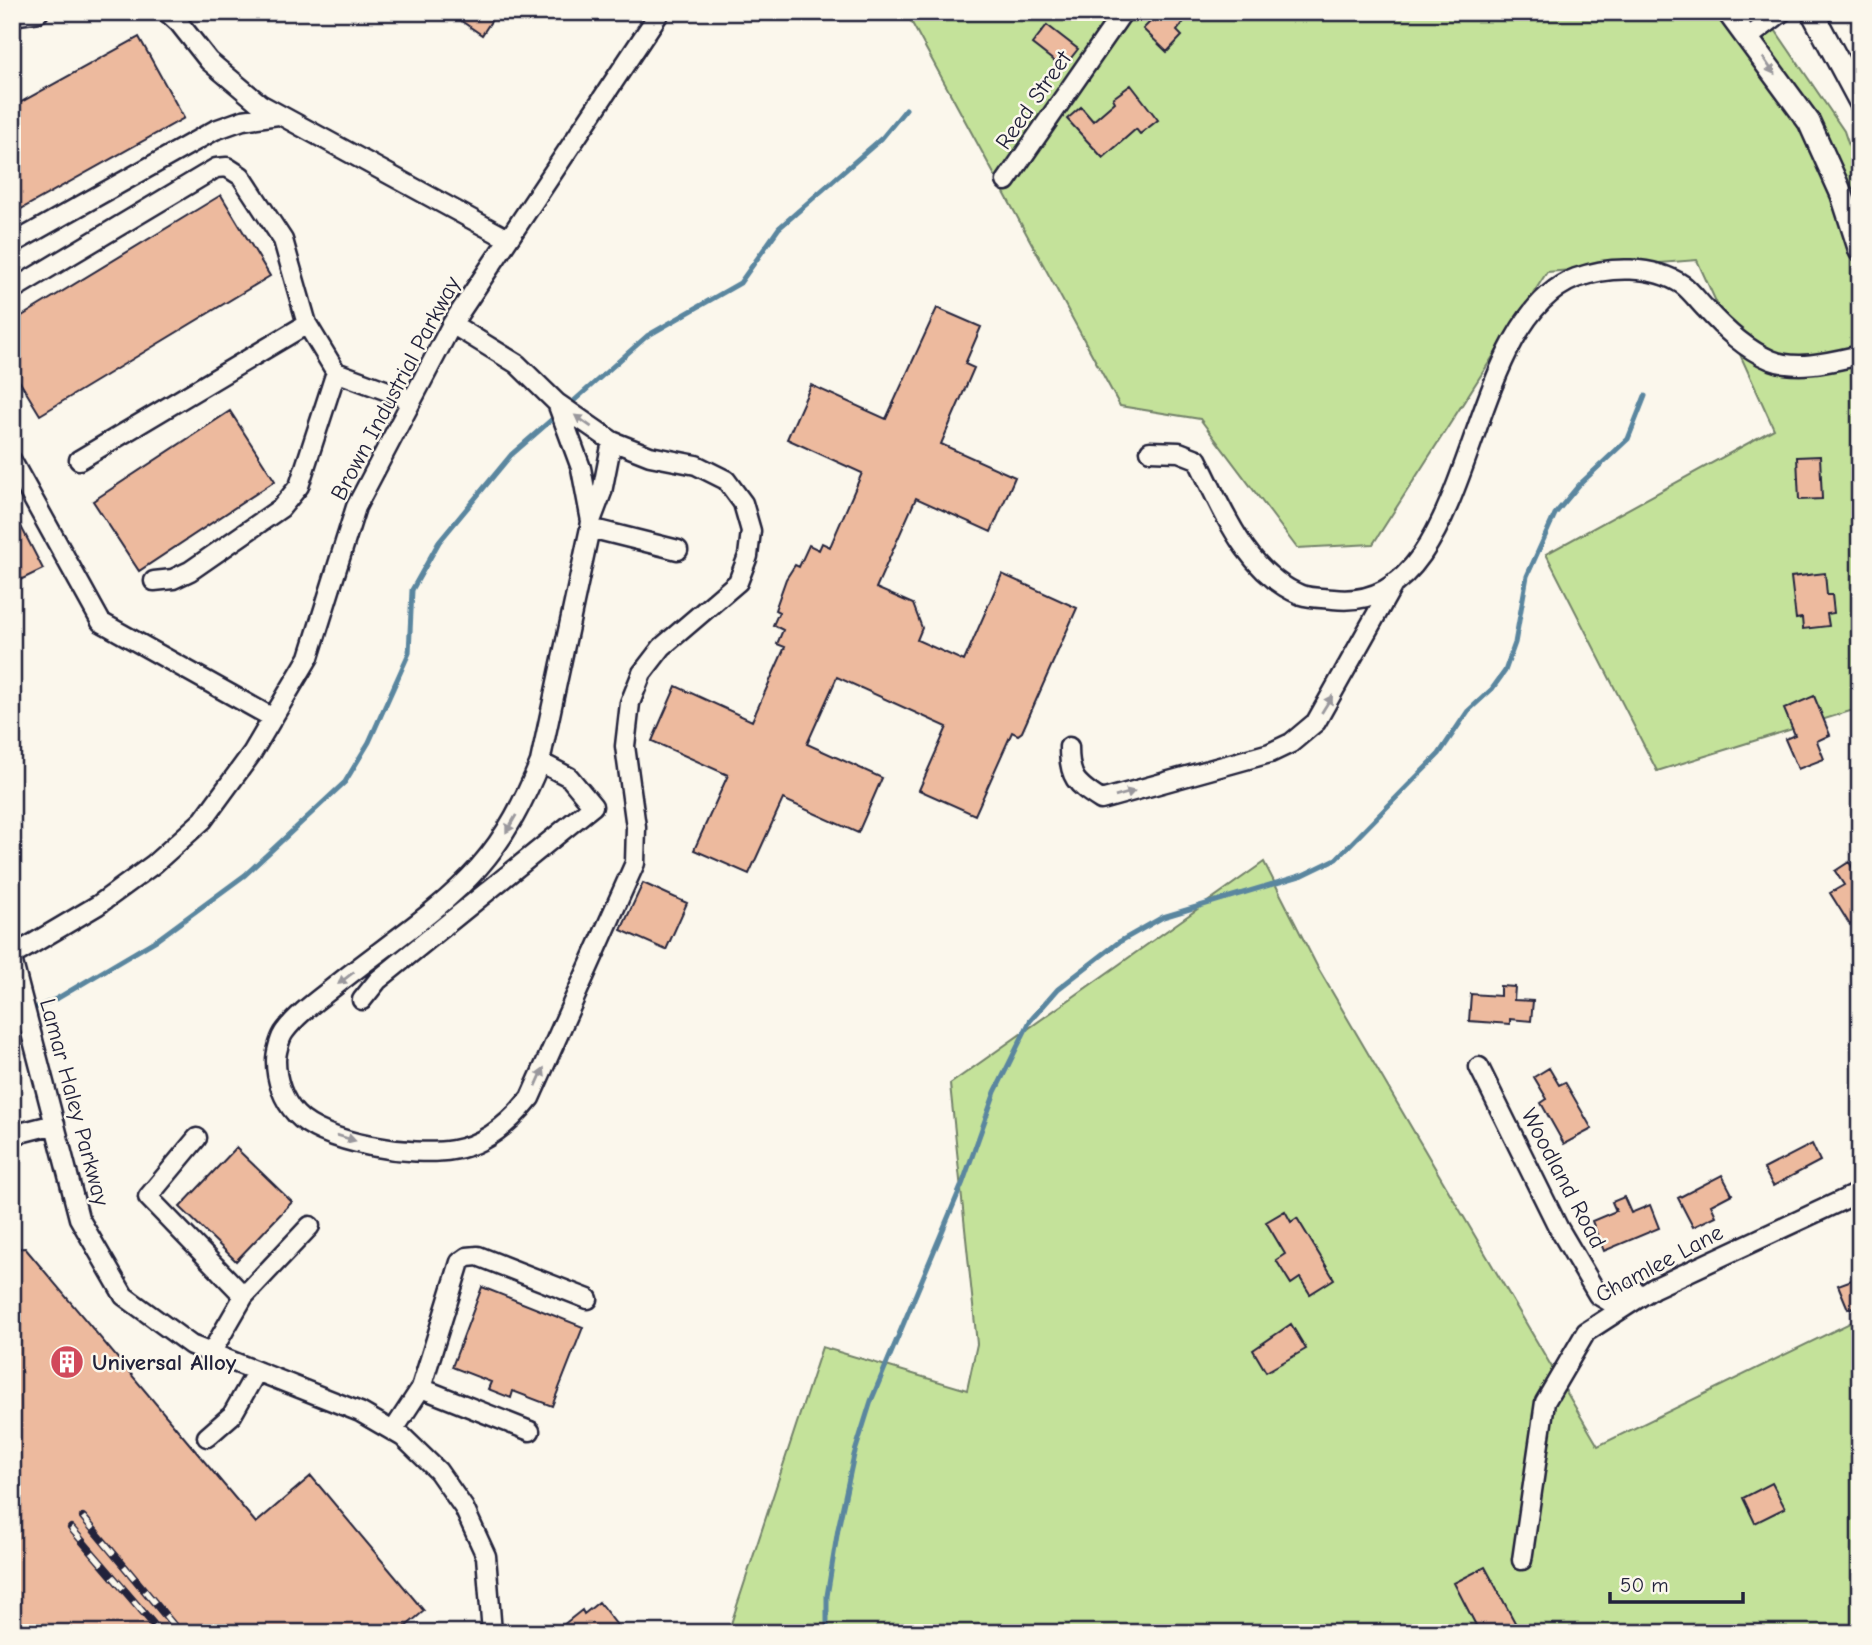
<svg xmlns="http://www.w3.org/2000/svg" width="1872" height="1645" viewBox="0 0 1872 1645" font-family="'Comic Neue',sans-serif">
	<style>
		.green { fill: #c4e29a; stroke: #73826a; stroke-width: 2 }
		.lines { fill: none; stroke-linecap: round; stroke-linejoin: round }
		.stream { stroke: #5a869f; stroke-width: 5 }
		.building { fill: #edba9e; stroke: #22223b; stroke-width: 2 }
		.minor-casing { stroke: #22223b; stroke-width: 23 }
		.major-casing { stroke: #22223b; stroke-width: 26 }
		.minor { stroke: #fbf7ec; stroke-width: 18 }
		.major { stroke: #fbf7ec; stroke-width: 21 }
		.rail-casing { stroke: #22223b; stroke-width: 8 }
		.rail { stroke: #fbf7ec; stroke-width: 5; stroke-dasharray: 16; stroke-linecap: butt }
		.oneway { fill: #99979c }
		.labels { text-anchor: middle; stroke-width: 5; stroke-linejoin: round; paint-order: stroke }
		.street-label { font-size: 23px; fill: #22223b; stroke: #fbf7ec }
		.poi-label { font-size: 23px; font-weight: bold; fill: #22223b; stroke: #fbf7ec; text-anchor: start }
	</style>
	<rect width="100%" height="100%" fill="#fbf7ec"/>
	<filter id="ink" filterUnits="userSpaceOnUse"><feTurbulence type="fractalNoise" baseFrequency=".0143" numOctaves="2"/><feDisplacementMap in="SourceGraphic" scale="14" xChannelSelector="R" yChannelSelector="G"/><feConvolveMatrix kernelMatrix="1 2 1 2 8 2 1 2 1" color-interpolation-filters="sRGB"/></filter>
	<g filter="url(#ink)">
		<path class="green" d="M906,12H1763L1844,131L1860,179V708L1657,771L1546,554L1774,429L1697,260L1547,272L1373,544L1297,548L1200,419L1120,406Z
			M1264,862L1318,968L1598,1446L1860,1318V1633H728L822,1347L967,1390L977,1344L950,1084Z"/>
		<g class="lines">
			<path class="stream" d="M567,407L647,336L740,283L779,228L882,138L906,109
				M12,1018L58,998L158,939L245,875L345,782L369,742L409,653L412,590L439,542L511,455L557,415
				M827,1633V1596L838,1529L854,1455L871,1401L963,1182L995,1092L1030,1021L1058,989L1119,942L1163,917L1303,875L1336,859L1439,754L1468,711L1492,689L1505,671L1515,643L1527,576L1555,514L1579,485L1628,439L1645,396"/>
		</g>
		<path class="building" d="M448,12H497L482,35Z
			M1160,12H1191L1177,31L1182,36L1167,52L1143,29Z
			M1047,25L1078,49L1063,68L1032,44Z
			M139,37L184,118L12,214V107Z
			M1131,85L1158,120L1140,134L1136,129L1103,158L1067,119L1081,107L1093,121L1115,102L1113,98Z
			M221,195L270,276L40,415L12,369V322Z
			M937,308L981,327L965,364L974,368L941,444L1015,477L991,532L916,498L876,588L913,604L922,628L917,640L964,661L1002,574L1077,608L1022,732L1018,735L1012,732L975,815L919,790L947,727L837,677L807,744L882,778L858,833L783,799L749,874L694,850L728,775L652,741L676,686L752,721L785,647L777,644L783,630L773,625L779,612L775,610L786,579L795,565L799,567L809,545L819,550L822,543L830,547L862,473L787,439L811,385L886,419Z
			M230,411L275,481L139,571L93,501Z
			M1820,456L1822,499L1799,500L1797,457Z
			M12,509L43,569L12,584Z
			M1825,573L1827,595H1832L1834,613L1827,614L1829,626L1803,629L1802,618L1796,619L1791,577Z
			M1814,696L1830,735L1817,741L1824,759L1798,769L1785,739L1795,735L1784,709Z
			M1849,862L1860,879V919L1850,925L1830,893L1844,885L1835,871Z
			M643,883L687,903L666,950L621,930Z
			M1500,986L1515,987L1514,1000L1533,1001L1531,1021L1510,1019V1024L1469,1021L1471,994L1500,996Z
			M1549,1068L1559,1085L1565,1082L1592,1129L1564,1144L1541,1103L1547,1099L1534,1077Z
			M1812,1144L1820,1161L1773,1186L1764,1169Z
			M236,1148L292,1202L236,1261L180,1207Z
			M1722,1175L1732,1194L1711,1205L1716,1216L1693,1227L1678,1198Z
			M1624,1197L1631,1213L1650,1205L1659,1228L1604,1251L1592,1221L1616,1211L1612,1202Z
			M1285,1211L1291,1222L1297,1218L1334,1279L1310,1294L1300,1278L1291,1284L1276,1260L1285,1254L1266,1222Z
			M25,1248L256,1523L311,1476L424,1611L398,1633H12V1249Z
			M1860,1277V1305L1848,1309L1838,1285Z
			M482,1287L583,1327L552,1406L513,1391L511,1398L488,1389L491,1382L452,1367Z
			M1291,1324L1306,1349L1266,1372L1253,1350Z
			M1772,1483L1785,1508L1755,1523L1743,1498Z
			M1485,1567L1518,1628L1509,1633H1499L1496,1628L1480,1633L1454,1583Z
			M599,1602L623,1633H553L582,1610L584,1614Z"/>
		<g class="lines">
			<g class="minor-casing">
				<path id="minor" d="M167,12L179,23L209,61L260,104L508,239
					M12,16L39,12
					M1749,37L1782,12
					M1006,181L1123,12
					M12,244L215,130L243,120L278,115
					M12,290L216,168L227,167L241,176L283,240L307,324L336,372
					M452,324L517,364L557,403
					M1150,451L1179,452L1197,459C1222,508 1246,573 1301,595C1310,598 1323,598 1333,599C1479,616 1458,323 1576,278C1609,266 1653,265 1683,285C1691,291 1698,301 1705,308C1724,329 1745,349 1771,360C1798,371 1833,361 1860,355
					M79,460L307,324
					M12,461L101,622L273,718
					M591,521L602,492L612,441L557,403L581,468L591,521L590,528L678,550
					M154,581L173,579L190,571L281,508L299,486L336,372L412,400
					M1069,747C1069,778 1076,784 1101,800L1270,753L1291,743L1316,722L1394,583
					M540,762C524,801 507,835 479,867C440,911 386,945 340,982C322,997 299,1012 285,1031C280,1037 276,1053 276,1061C276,1080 283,1100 296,1114C324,1144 413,1157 453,1150C485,1145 510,1123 530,1098L635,863L636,827L625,746L630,703L642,673L662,647L738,582L748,556L751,531L743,503L726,480L696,465L650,456L612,441
					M12,956L98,905L154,864L203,820L252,753L309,657L356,507L452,324L660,12
					M12,959L79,1218L124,1296L191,1345L360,1412L403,1437L438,1471L464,1508L486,1556L492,1633
					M362,1000L378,980L593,806L569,777L540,762L590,528
					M1479,1067L1558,1227L1598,1295L1608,1301L1637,1292
					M12,1135L55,1124
					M197,1138L148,1197L244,1296
					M211,1353L244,1296L310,1226
					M421,1388L530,1431
					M393,1431L421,1388L460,1262L467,1257L478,1256L588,1299
					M207,1437L232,1415L257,1371
					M1522,1560L1545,1402L1586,1332L1654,1288L1860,1192"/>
			</g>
			<g class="major-casing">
				<path id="major" d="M1728,12L1809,122L1842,195L1860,251
					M1812,12L1860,102"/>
			</g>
			<use href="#minor" class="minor"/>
			<use href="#major" class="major"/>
			<g class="rail-casing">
				<path id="rail" d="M83,1517L180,1633
					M71,1528L161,1633"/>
			</g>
			<use href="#rail" class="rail"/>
		</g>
		<defs><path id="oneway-solid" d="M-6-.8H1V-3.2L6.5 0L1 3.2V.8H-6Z" transform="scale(1.75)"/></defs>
		<g class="oneway">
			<use href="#oneway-solid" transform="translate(1769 66) rotate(55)"/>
			<use href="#oneway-solid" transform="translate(583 421) rotate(-145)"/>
			<use href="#oneway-solid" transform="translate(1327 704) rotate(-58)"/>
			<use href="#oneway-solid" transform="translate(1125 794) rotate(-16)"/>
			<use href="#oneway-solid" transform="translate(511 824) rotate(120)"/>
			<use href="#oneway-solid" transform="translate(346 978) rotate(142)"/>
			<use href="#oneway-solid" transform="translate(540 1077) rotate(-66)"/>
			<use href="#oneway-solid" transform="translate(346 1138) rotate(17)"/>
		</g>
	</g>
	<defs>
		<g id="building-disc" transform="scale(1.75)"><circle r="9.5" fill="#d1495b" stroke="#fbf7ec"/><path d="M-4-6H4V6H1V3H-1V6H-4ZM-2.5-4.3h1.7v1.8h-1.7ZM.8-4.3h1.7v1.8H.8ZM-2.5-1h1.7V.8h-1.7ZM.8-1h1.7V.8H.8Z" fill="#fff"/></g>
	</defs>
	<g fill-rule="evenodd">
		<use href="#building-disc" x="67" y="1362"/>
	</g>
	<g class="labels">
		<g class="street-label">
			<text transform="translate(1033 100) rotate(-55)" y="8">Reed Street</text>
			<text transform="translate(395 388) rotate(-62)" y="8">Brown Industrial Parkway</text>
			<text transform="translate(75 1102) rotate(75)" y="8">Lamar Haley Parkway</text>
			<text transform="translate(1564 1178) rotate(62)" y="8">Woodland Road</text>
			<text transform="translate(1659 1263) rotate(-28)" y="8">Chamlee Lane</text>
		</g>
		<g class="poi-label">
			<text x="92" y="1370">Universal Alloy</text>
		</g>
	</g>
	<rect width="1872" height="1645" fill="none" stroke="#fbf7ec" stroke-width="42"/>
	<rect x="21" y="21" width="1830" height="1603" fill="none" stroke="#22223b" stroke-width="2.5" filter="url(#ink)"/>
	<path d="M1610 1592v10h133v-10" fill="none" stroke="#22223b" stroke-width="3.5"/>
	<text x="1620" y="1592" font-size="21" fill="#22223b" stroke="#fbf7ec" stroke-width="5" paint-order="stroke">50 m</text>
</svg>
